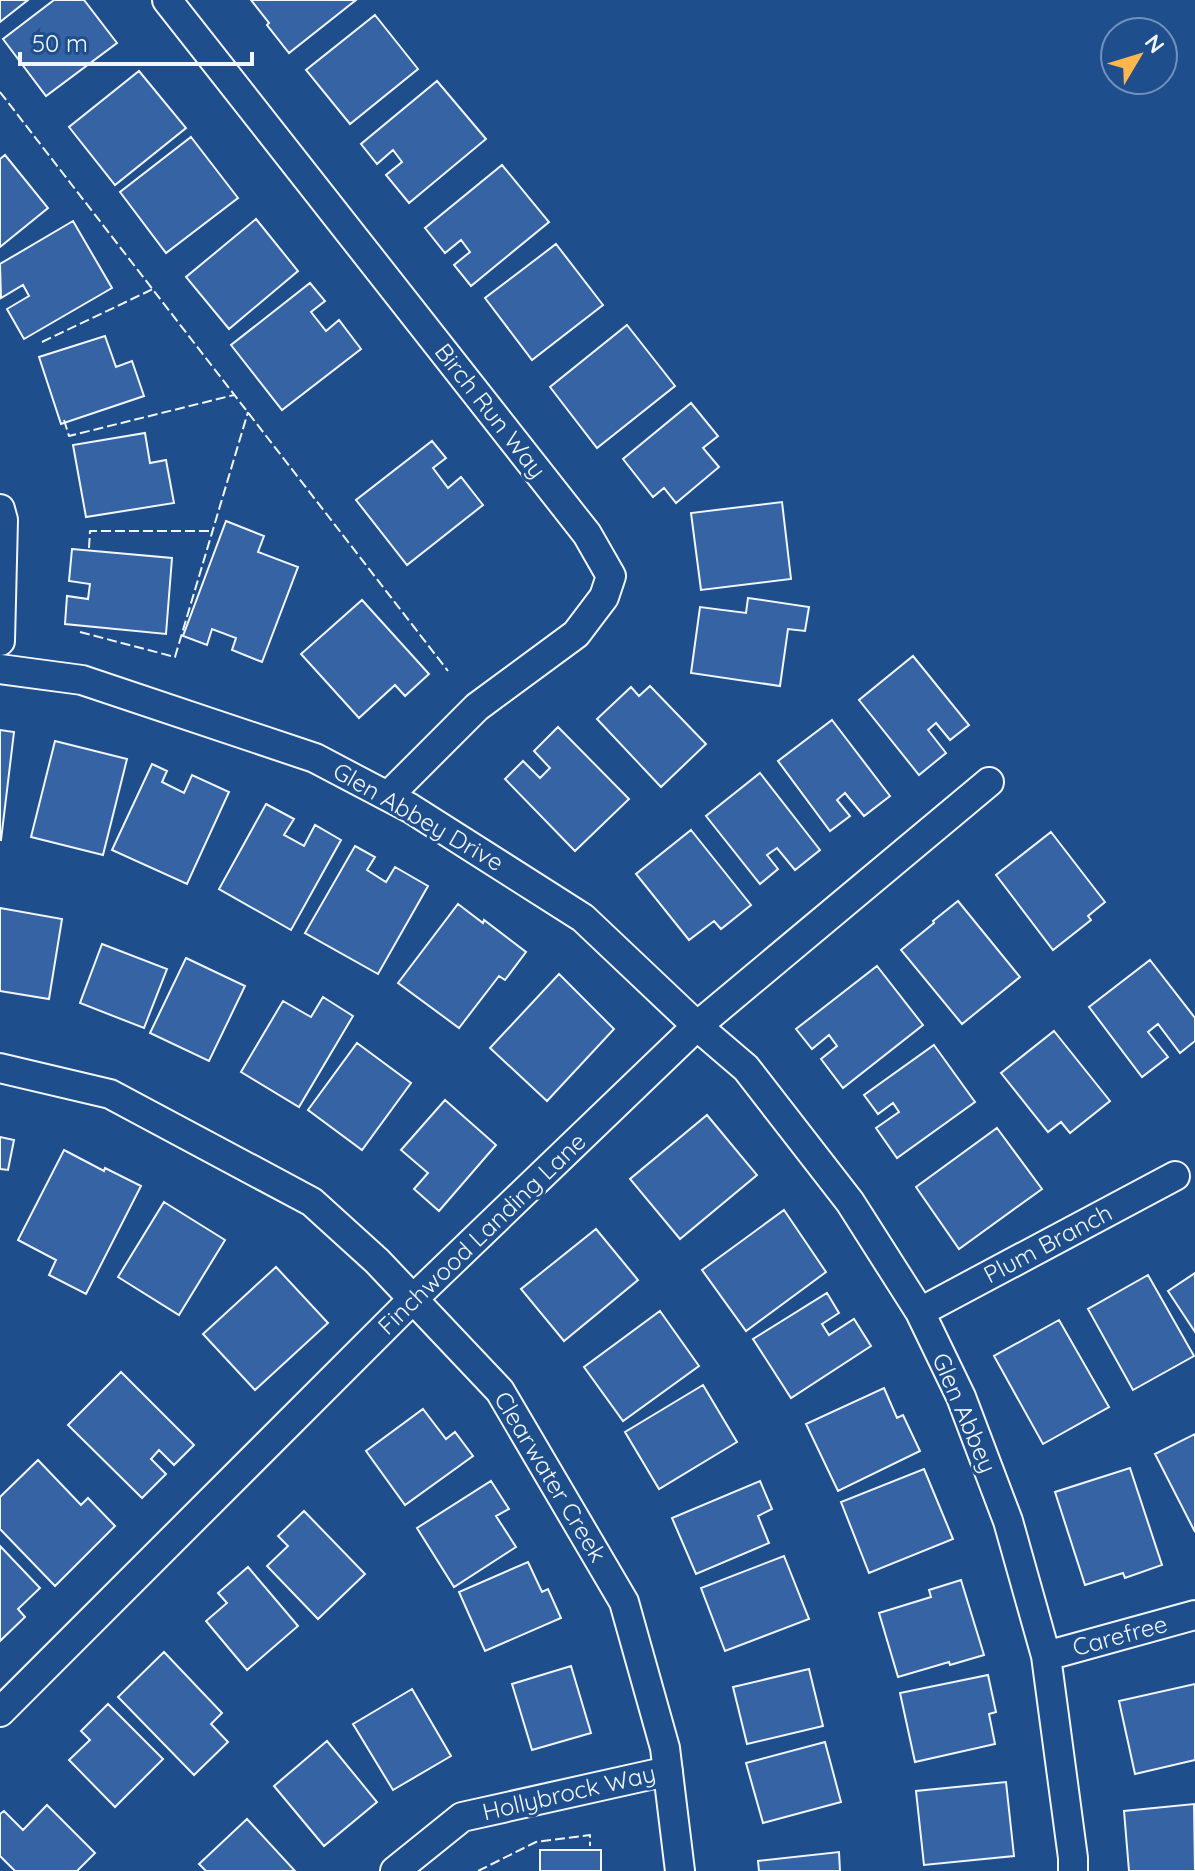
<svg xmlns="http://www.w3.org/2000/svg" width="1195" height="1871" viewBox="0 0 1195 1871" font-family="Quicksand,sans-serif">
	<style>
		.building { fill: #3563a3; stroke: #f2f6ff; stroke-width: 2 }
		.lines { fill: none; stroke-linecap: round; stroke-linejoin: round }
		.street-casing { stroke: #f2f6ff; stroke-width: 32 }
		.street { stroke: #1f4e8c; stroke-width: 28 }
		.fence { stroke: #f2f6ff; stroke-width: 2; stroke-dasharray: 10 4; stroke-linecap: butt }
		.labels { text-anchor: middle; stroke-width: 6; stroke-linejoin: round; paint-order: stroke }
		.street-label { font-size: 24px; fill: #f2f6ff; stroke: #1f4e8c }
	</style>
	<rect width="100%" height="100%" fill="#1f4e8c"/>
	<path class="building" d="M0,0H28L0,22Z
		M54,0H84L117,43L46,96L3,39Z
		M251,0H356L289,53L267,25L269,23Z
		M375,15L418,69L350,124L306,70Z
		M139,71L186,128L115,185L69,127Z
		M437,81L486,139L409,203L386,175L402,162L393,150L377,164L361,144Z
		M191,137L238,198L166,253L120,192Z
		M5,155L48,208L0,247V159Z
		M502,165L549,222L471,286L454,265L470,252L461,240L445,253L425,228Z
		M256,219L298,271L229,329L186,277Z
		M73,221L112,288L24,339L7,309L29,296L23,285L1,298L0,264Z
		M556,244L603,305L532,360L485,298Z
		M310,283L325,301L311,312L326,331L339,320L361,349L282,410L231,345Z
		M627,325L675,386L597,448L550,387Z
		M105,336L116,367L132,361L144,396L61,424L39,357Z
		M691,403L718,436L703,448L719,467L676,503L664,488L653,497L623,459Z
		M145,433L150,463L166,460L174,503L86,517L73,445Z
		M432,441L446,458L433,468L448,488L461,477L483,505L407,565L356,500Z
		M782,502L791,579L701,590L691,513Z
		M226,521L264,536L258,552L298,567L262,662L232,650L236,638L212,629L207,645L183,636Z
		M72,549L172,558L166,634L65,624L67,596L88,599L90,584L69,581Z
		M748,598L809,607L805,631L788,629L780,686L691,673L700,607L746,613Z
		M362,600L429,674L405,696L395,685L359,718L301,654Z
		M913,656L969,725L950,740L936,723L928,730L946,753L919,775L859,700Z
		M650,686L706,744L661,787L597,719L631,687L639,696Z
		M832,720L890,796L864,816L845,793L837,800L850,816L830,831L778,761Z
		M558,727L629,799L575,851L505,779L523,761L540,778L550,768L534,751Z
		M0,730L14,732L1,840H0Z
		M55,741L127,759L103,855L31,837Z
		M152,764L167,771L162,782L184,793L192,775L229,792L187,884L112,850Z
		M760,773L820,850L795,870L777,848L767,855L778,869L760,884L706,816Z
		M266,804L294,819L284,835L304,846L315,825L341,840L291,930L219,889Z
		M691,830L751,905L721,929L714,921L689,940L636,874Z
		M1051,832L1105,902L1088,916L1091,920L1053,950L996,875Z
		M355,846L375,857L367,870L386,882L395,867L428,886L378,974L305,933Z
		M958,901L1020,977L962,1024L901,950L934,923L933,921Z
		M458,904L483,923L484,920L526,952L505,980L499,976L459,1028L398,983Z
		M0,908L62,919L49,999L0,991Z
		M102,944L167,969L144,1028L80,1003Z
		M186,958L245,986L209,1061L150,1033Z
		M1150,960L1195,1018V1041L1180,1053L1158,1024L1148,1032L1168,1057L1142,1077L1089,1007Z
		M877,966L923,1025L843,1088L821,1059L837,1046L829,1035L812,1049L796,1029Z
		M559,974L614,1029L547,1101L490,1048Z
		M323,997L353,1016L299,1107L241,1072L283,1001L311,1017Z
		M1054,1031L1110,1101L1070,1133L1061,1122L1048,1132L1001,1073Z
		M357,1043L411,1083L362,1150L308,1110Z
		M934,1045L975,1102L897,1158L876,1128L899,1112L893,1103L878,1114L864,1095Z
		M445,1100L496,1145L439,1211L414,1189L428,1173L401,1150Z
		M707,1115L757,1175L680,1239L630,1179Z
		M997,1128L1042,1189L959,1249L916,1187Z
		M0,1137L14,1140L8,1170L0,1169Z
		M64,1150L104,1171L105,1168L141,1186L86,1294L49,1275L56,1260L18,1240Z
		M164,1202L225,1240L179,1315L118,1277Z
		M784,1210L826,1272L746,1331L702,1270Z
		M596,1229L638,1280L564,1341L521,1289Z
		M276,1267L328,1323L255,1390L203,1334Z
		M1195,1273V1332L1168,1291Z
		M1148,1275L1194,1356L1133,1390L1088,1309Z
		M827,1293L839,1313L822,1324L829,1335L854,1319L871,1346L791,1398L753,1339Z
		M660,1311L699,1366L623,1421L584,1367Z
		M1059,1320L1109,1407L1043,1444L994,1356Z
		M121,1372L194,1445L174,1465L159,1450L151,1459L166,1474L142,1498L68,1425Z
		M703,1385L737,1442L659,1489L625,1432Z
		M884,1388L897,1418L903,1415L920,1451L838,1491L806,1424Z
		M423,1409L446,1439L455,1432L473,1456L405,1505L366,1451Z
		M1195,1434V1532L1155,1454Z
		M38,1460L81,1505L88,1498L115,1526L55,1586L0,1529V1497Z
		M1130,1468L1162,1565L1125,1578L1123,1573L1085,1585L1055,1492Z
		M924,1469L953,1539L869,1573L841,1502Z
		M491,1481L509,1509L496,1516L516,1547L454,1587L417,1528Z
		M760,1481L772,1509L758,1516L769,1543L696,1574L672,1518Z
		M304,1511L365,1574L318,1619L267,1566L288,1546L278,1536Z
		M0,1546L40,1588L18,1609L25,1617L0,1641Z
		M784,1556L809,1619L725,1651L701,1588Z
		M528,1562L542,1592L548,1589L561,1618L485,1651L459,1592Z
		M248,1567L298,1626L247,1670L206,1621L227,1603L218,1593Z
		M961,1580L984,1655L950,1665L949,1662L898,1677L879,1613L931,1597L929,1590Z
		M164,1652L222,1713L211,1724L228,1742L194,1775L118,1697Z
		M571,1666L591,1733L532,1750L512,1684Z
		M809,1669L823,1726L747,1744L733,1687Z
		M988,1675L996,1712L989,1714L995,1744L915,1762L900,1693Z
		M1195,1684V1760L1135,1774L1119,1701Z
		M412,1689L451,1756L393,1790L353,1724Z
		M108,1704L163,1759L115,1807L69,1760L90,1740L81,1731Z
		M327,1741L377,1802L324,1846L274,1786Z
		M825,1742L841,1802L763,1823L746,1763Z
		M1006,1782L1014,1856L924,1865L916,1791Z
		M1194,1804L1195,1871H1129L1124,1811Z
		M47,1805L95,1853L77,1871H15L0,1856V1814L4,1811L23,1830Z
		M247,1819L295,1871H206L199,1864Z
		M540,1850H601V1871H540Z
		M839,1852L840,1871H759L758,1861Z"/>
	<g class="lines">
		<g class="street-casing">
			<path id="street" d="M167,0L587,534L611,576L604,597L576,634L477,707L388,796
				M0,509L3,520L0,641
				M0,669L82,680L315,758L410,808L583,918L697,1026L746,1068L850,1202L920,1312L961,1397L1008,1521L1046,1656L1073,1858V1871
				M0,1068L110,1094L312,1202L377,1261L500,1391L624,1602L665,1748L680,1871
				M920,1312L1175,1176
				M1046,1656L1195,1615
				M0,1712L413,1299L697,1026L989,782
				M395,1871L462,1817L668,1771"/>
		</g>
		<use href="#street" class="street"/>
		<path class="fence" d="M0,92L448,671
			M42,342L153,289
			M64,420L69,436L234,395
			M89,548L90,531H213
			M80,632L175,657L248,412
			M478,1871L536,1842L590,1835V1846"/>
	</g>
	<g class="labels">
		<g class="street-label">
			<text transform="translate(490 411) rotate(52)" y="8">Birch Run Way</text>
			<text transform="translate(418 817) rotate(30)" y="8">Glen Abbey Drive</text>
			<text transform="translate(482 1234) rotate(-44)" y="8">Finchwood Landing Lane</text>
			<text transform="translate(1048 1244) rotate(-28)" y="8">Plum Branch</text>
			<text transform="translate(964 1413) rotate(67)" y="8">Glen Abbey</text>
			<text transform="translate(550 1477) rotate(59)" y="8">Clearwater Creek</text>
			<text transform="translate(1120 1636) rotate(-15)" y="8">Carefree</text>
			<text transform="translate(569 1793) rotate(-13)" y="8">Hollybrock Way</text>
		</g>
	</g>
	<g transform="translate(1139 56) rotate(52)"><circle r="38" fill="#1f4e8c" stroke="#7391ba" stroke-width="2"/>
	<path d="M0-6L14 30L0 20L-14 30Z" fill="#ffb74d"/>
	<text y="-12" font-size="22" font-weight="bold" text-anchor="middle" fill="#f2f6ff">N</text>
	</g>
	<path d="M20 52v12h232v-12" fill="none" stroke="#f2f6ff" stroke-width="4"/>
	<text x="32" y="52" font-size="24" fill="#f2f6ff" stroke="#1f4e8c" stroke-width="6" paint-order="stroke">50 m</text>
</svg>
